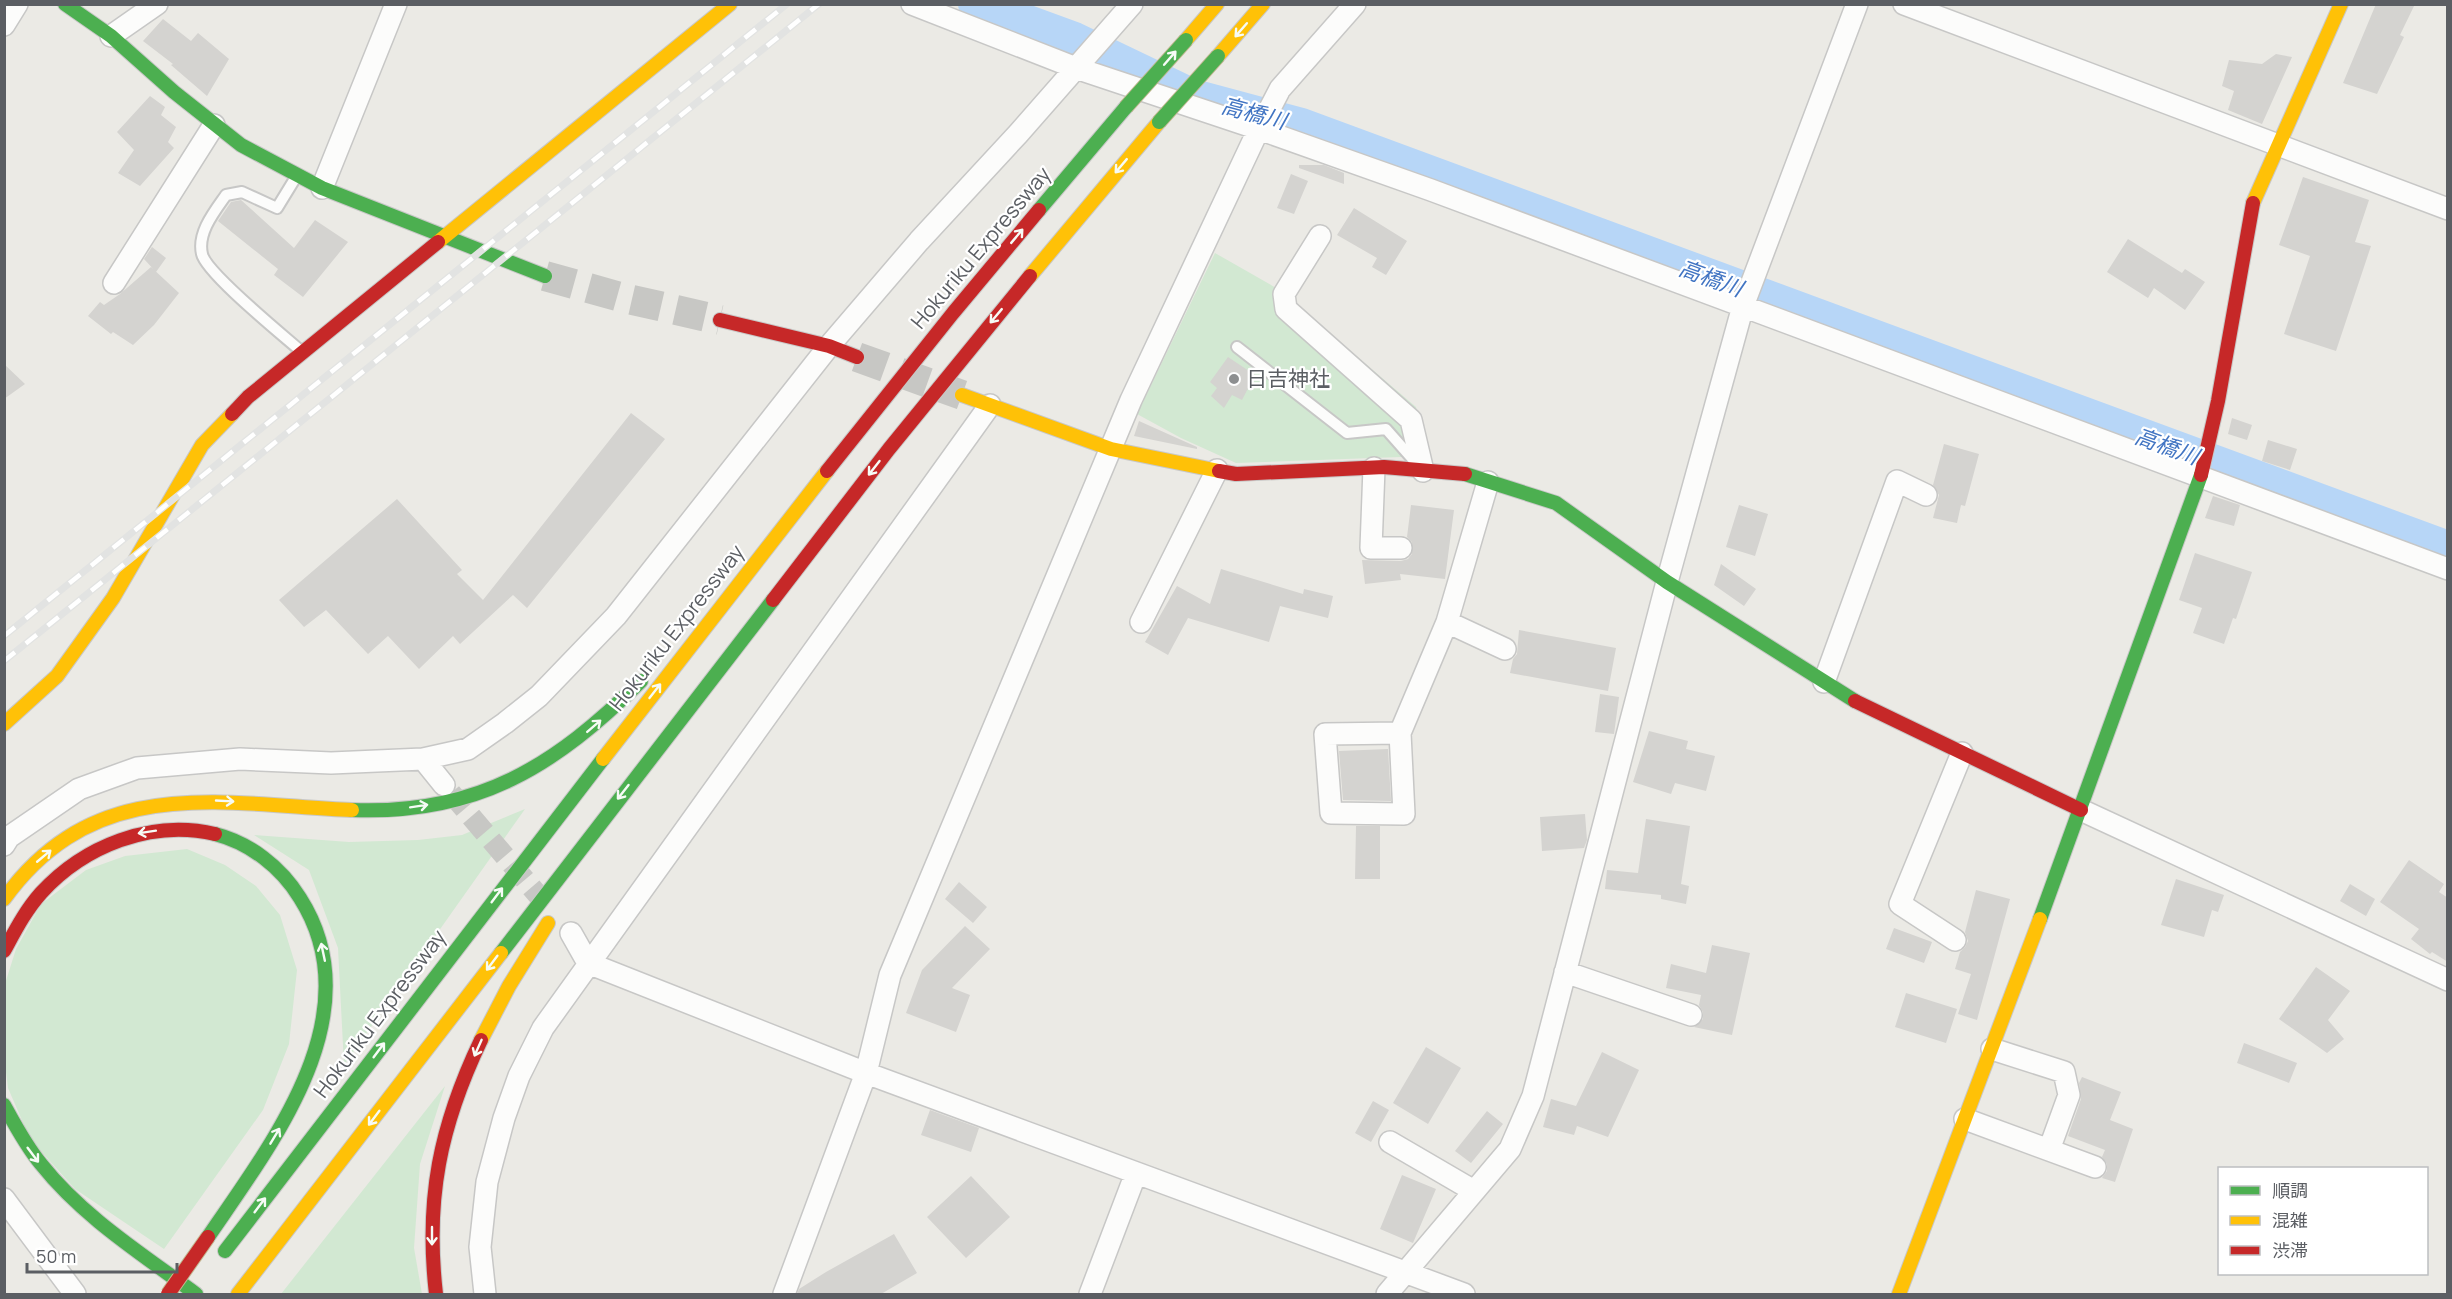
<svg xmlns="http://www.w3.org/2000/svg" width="2452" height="1299" viewBox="0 0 2452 1299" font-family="Manrope,'Noto Sans JP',sans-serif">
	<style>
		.green { fill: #d2e8d2 }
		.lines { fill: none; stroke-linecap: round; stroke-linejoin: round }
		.river { stroke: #b7d6f7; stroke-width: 36 }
		.building { fill: #d4d3d0 }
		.street-tunnel { stroke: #c7c7c4; stroke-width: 21; stroke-dasharray: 21 10; stroke-linecap: butt }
		.secondary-tunnel { stroke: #c7c7c4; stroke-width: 30; stroke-dasharray: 30 15; stroke-linecap: butt }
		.lane-casing { stroke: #c7c7c6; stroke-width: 14 }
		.street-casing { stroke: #c7c7c6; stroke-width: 24 }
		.fast-casing { stroke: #c8c8c7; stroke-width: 16 }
		.slow-casing { stroke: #c8c8c7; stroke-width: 16 }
		.jam-casing { stroke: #c8c8c7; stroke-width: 16 }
		.lane { stroke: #fcfcfb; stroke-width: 10 }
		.street { stroke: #fcfcfb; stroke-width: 21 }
		.fast { stroke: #4caf50; stroke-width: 14 }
		.slow { stroke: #ffc107; stroke-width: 14 }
		.jam { stroke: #c62828; stroke-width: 14 }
		.rail-casing { stroke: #e2e3e2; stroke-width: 7 }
		.rail { stroke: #fff; stroke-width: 4.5; stroke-dasharray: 14; stroke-linecap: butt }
		.fast-bridge-casing { stroke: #c3b892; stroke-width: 16; stroke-linecap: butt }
		.jam-bridge-casing { stroke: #c3b892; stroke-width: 16; stroke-linecap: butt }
		.fast-bridge { stroke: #4caf50; stroke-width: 14 }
		.jam-bridge { stroke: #c62828; stroke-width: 14 }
		.oneway { stroke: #f6fbf6 }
		.poi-dot { fill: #8d8f90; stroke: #fff; stroke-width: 2 }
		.labels { text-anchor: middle; stroke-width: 4.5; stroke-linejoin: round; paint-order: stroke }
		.street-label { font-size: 21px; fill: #5b5e63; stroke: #fff }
		.poi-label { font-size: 21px; fill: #5b5e63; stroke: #fff; text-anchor: start }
		.water-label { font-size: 22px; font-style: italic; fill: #4275c3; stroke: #fff }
	</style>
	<rect width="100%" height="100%" fill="#ebeae5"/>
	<path class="green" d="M1215,253L1278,289L1416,407L1428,456L1236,463L1181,438L1137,414Z
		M525,809L344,1065L338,948L309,870L254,835L349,842L418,840L462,835Z
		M187,849L225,865L256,886L280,915L297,970L289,1044L263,1110L164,1249L75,1189L30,1139L8,1088L4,1056V987L16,949L41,904L86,870L125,856Z
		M445,1086L420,1164L414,1248L422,1294H281Z"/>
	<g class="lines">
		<path class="river" d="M976,4L1074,40L1193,97L1301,126L2448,549"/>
	</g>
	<path class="building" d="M2376,4H2415L2400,35L2404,37L2377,94L2343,83Z
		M163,19L191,41L198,33L229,59L207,96L171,65L173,64L143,41Z
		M2276,54L2292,57L2262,124L2228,110L2234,91L2222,86L2229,60L2262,64Z
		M150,96L165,107L161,115L176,127L168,142L174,148L140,186L118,173L134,150L117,132Z
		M1299,165H1324L1344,173V184L1299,168Z
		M1291,174L1308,181L1294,214L1277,208Z
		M2303,177L2369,200L2355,242L2371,246L2336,351L2284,334L2310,256L2279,245Z
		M241,200L294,248L315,220L348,242L303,297L274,275L278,269L218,221L231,202Z
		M1354,208L1407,241L1386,275L1372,267L1377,258L1337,235Z
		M2128,239L2182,273L2185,269L2205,282L2185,310L2154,288L2148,298L2107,272Z
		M152,247L166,258L156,272L144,259Z
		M151,267L179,293L154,325L133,345L113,332L111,334L88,316L100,302L104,305L120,294Z
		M1228,357L1255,375L1242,400L1232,395L1224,408L1211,396L1217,388L1210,382Z
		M4,364L25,384L4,399Z
		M631,413L665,439L527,608L513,595L460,644L453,636L419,669L388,636L368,654L326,610L304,627L279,600L397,499L462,570L457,574L483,600Z
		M2232,418L2252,425L2247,440L2228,434Z
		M1139,421L1197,447V449L1134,436Z
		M2268,440L2297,449L2290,470L2262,461Z
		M1944,444L1979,454L1965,506L1961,505L1957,523L1933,518L1939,495L1933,485Z
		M2213,496L2240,505L2234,526L2205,518Z
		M1411,505L1454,510L1445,579L1400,574L1401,580L1365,584L1362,560L1401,561L1408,559L1412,554V542L1407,537Z
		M1739,505L1768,514L1755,556L1726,547Z
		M2195,553L2252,572L2236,619L2233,618L2224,644L2193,633L2202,608L2179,600Z
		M1721,564L1756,589L1744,606L1714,585Z
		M1221,569L1303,594L1304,589L1333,596L1328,618L1280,606L1269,642L1188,618L1168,655L1145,642L1177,586L1210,604Z
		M1519,630L1616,648L1608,691L1510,673L1513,659L1517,654Z
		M1600,694L1619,697L1614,734L1595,732Z
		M1649,731L1688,741L1686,749L1715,756L1706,791L1675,783L1671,794L1633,782Z
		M1388,749L1391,801L1343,800L1339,751Z
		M1585,814L1587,840L1584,848L1542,851L1540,817Z
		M1646,819L1690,826L1681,884L1689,886L1686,904L1661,899V895L1605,889L1607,870L1638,873Z
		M1356,826H1380V879H1355Z
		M2409,860L2444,884L2439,892L2448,898V962L2432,952L2430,954L2411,939L2419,929L2380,902Z
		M2176,879L2224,895L2218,912L2212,910L2204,937L2161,925Z
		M959,882L987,907L973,923L945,899Z
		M2350,884L2375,899L2366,916L2340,901Z
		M1976,890L2010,899L1977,1020L1958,1014L1971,974L1955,969L1960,952L1965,947L1968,941L1965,932Z
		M965,926L990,949L952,988L970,995L956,1032L906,1013L922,970Z
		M1894,928L1932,942L1924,963L1886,949Z
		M1712,945L1750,953L1732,1035L1694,1027L1703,1019V1012L1699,1005L1701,995L1666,988L1671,964L1706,973Z
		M2316,967L2350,991L2328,1020L2344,1039L2327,1053L2279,1019Z
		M1906,993L1957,1009L1946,1043L1895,1027Z
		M2244,1043L2297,1063L2289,1083L2237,1063Z
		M1426,1047L1461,1068L1428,1124L1393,1103Z
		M1602,1052L1639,1070L1608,1137L1577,1126L1574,1135L1543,1127L1551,1099L1576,1106Z
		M2082,1077L2121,1092L2110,1120L2133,1129L2115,1182L2102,1178L2107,1171V1164L2102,1157L2105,1150L2068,1136L2081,1099L2079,1083Z
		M1373,1101L1389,1110L1371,1142L1355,1133Z
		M930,1110L979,1128L971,1152L921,1135Z
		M1487,1111L1503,1124L1471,1163L1455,1151Z
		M1402,1175L1436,1189L1413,1243L1380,1229Z
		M971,1176L1010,1217L966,1258L927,1217Z
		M894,1234L917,1273L881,1294H797L799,1289L826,1272Z"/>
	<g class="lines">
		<path class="street-tunnel" d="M451,793L549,908"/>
		<path class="secondary-tunnel" d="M545,276L624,298L720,320
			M857,357L962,395"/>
		<g class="lane-casing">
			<path id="lane" d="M296,177L277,208L242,192L226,195C214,212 197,233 202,254C206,273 284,336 302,352
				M1237,347L1347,433L1386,429L1417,464"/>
		</g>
		<g class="street-casing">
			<path id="street" d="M912,4L1076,68L1259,129L1431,190L2448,569
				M1904,4L2448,209
				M4,25L17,4
				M111,36L157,4
				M322,188L396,4
				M1320,236L1284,294L1286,309L1411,420L1423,471
				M114,283L214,125
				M1374,468L1371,548H1401
				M1488,482L1447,622L1505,649
				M1141,622L1217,470
				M1824,682L1897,481L1926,495
				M1400,733L1325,734L1331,813L1404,814L1400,733L1447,622
				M423,759L444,785
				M2081,810L2448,980
				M4,845L9,837L79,789L137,768L240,759L331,763L423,759L468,749L505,723L539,696L616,616L829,346L919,241L1018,134L1132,4
				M571,933L588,963L866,1073L1464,1294
				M1955,940L1900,904L1962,753
				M1565,972L1691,1015
				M1992,1049L2064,1072L2069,1095L2049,1150
				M1965,1119L2095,1167
				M1390,1142L1474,1191
				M4,1199L75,1294
				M485,1294L480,1247L487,1182L504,1118L519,1076L543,1028L990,405
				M784,1294L866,1073L890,975L1131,400L1254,139L1280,89L1355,4
				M1090,1294L1136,1173
				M1387,1294L1510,1149L1533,1096L1667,582L1743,306L1857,4"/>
		</g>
		<g class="fast-casing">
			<path id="fast" d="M65,4L111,36L174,92L241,145L322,188L545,276
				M1039,210L1126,107
				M1465,474L1556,503L1667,582L1855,701
				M352,810C478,815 555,766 641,681
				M2040,919L2201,475
				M501,953L773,600
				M4,1105C15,1125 26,1146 41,1164C83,1217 142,1254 196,1294
				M208,1237C272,1143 374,1014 300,898C281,867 250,843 215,834
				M225,1251L603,759"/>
		</g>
		<g class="slow-casing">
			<path id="slow" d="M1186,40L1217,4
				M1218,56L1263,4
				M2253,203L2341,4
				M438,242L730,4
				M1030,276L1159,122
				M962,395L1111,449L1219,471
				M4,724L57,676L113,598L202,445L232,414
				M603,759L827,471
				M4,899C95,773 220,804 352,810
				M481,1040L509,986L548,923
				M238,1294L501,953
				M1899,1294L2040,919"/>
		</g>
		<g class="jam-casing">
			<path id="jam" d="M720,320L829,346L857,357
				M232,414L248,397L438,242
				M827,471L953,313L1039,210
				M1219,471L1236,474L1384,467L1465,474
				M2201,475L2218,401L2253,203
				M773,600L889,449L1030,276
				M1855,701L2081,810
				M4,951C15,931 25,911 41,893C84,846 151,819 215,834
				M436,1294C425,1199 440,1126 481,1040"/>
		</g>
		<use href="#lane" class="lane"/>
		<use href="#street" class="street"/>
		<use href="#fast" class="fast"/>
		<use href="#slow" class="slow"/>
		<use href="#jam" class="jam"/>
		<g class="rail-casing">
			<path id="rail" d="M4,636L787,4
				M4,661L819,4"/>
		</g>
		<use href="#rail" class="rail"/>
		<g class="fast-bridge-casing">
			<path id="fast-bridge" d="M1126,107L1186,40
				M1159,122L1218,56"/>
		</g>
		<g class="jam-bridge-casing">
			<path id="jam-bridge" d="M168,1294L208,1237"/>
		</g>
		<use href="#fast-bridge" class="fast-bridge"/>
		<use href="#jam-bridge" class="jam-bridge"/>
	</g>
	<defs><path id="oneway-shaft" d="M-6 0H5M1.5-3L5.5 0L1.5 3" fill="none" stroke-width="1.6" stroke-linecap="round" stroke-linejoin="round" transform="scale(1.5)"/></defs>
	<g class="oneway">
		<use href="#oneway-shaft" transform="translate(1241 30) rotate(131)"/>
		<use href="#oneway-shaft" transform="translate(1170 58) rotate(-49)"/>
		<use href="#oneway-shaft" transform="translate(1121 166) rotate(130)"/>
		<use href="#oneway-shaft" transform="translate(1017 236) rotate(-50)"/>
		<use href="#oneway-shaft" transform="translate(996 316) rotate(130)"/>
		<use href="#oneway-shaft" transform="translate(874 468) rotate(128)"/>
		<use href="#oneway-shaft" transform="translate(655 691) rotate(-52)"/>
		<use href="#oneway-shaft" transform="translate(594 726) rotate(-41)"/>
		<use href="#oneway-shaft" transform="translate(623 792) rotate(128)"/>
		<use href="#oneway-shaft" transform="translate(225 801) rotate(3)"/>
		<use href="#oneway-shaft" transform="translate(419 806) rotate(-9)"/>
		<use href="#oneway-shaft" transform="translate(147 832) rotate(171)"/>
		<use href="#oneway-shaft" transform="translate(44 856) rotate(-40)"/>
		<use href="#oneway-shaft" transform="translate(497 895) rotate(-53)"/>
		<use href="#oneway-shaft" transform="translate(323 952) rotate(-102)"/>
		<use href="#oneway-shaft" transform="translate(492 963) rotate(127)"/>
		<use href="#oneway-shaft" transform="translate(478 1048) rotate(114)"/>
		<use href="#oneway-shaft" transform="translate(379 1050) rotate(-53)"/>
		<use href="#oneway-shaft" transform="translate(374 1118) rotate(127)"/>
		<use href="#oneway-shaft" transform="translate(275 1136) rotate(-59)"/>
		<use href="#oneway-shaft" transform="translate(33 1155) rotate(53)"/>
		<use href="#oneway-shaft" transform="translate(260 1205) rotate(-53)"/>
		<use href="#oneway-shaft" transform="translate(432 1236) rotate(90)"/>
	</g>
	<circle class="poi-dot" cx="1234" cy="379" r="6"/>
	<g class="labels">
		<g class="street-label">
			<text transform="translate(981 248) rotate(-50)" y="7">Hokuriku Expressway</text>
			<text transform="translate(677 628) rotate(-52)" y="7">Hokuriku Expressway</text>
			<text transform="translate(380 1014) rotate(-53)" y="7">Hokuriku Expressway</text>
		</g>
		<g class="poi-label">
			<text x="1246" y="386">日吉神社</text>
		</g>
		<g class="water-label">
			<text transform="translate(1254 113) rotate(15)" y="8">高橋川</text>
			<text transform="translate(1711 278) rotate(20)" y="8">高橋川</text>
			<text transform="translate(2167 446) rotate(20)" y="8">高橋川</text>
		</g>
	</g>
	<rect width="2452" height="1299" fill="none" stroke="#5b5e63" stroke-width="12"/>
	<rect x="2218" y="1167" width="210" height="108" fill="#ffffff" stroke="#bdbfc1" stroke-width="1.5"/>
	<rect x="2230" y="1186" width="30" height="9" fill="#4caf50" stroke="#bdbfc1" stroke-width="1.5"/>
	<text x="2272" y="1197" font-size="18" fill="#5b5e63">順調</text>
	<rect x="2230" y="1216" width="30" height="9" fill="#ffc107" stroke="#bdbfc1" stroke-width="1.5"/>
	<text x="2272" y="1227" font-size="18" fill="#5b5e63">混雑</text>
	<rect x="2230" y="1246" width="30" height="9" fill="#c62828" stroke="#bdbfc1" stroke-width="1.5"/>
	<text x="2272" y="1257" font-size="18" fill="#5b5e63">渋滞</text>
	<path d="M27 1263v9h150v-9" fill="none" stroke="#5b5e63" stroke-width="3"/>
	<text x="36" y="1263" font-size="18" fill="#5b5e63" stroke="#ffffff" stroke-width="4.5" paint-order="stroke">50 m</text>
</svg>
